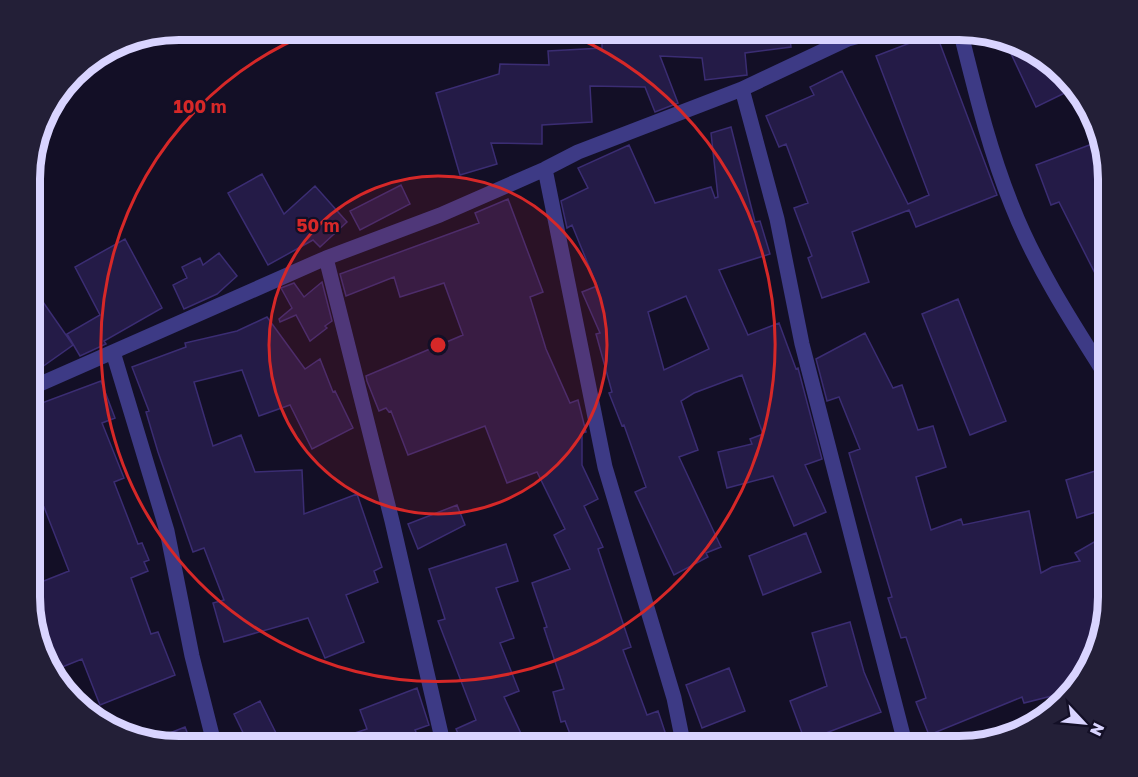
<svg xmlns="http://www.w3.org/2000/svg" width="1138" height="777" viewBox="0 0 1138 777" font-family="'Golos Text',sans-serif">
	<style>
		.building { fill: #241b47; stroke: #3b2d73; stroke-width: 1.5; fill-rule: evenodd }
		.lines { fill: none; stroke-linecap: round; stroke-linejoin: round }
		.street { stroke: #3d3a85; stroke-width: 15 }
		.ring { fill: none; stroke: #d62828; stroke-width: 3 }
		.rim { fill: none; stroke: #d9d4ff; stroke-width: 8 }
		.centre { fill: #d62828; stroke: #130f26; stroke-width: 3 }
		.ring-label { font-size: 18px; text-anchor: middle; font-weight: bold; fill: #d62828; stroke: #130f26; stroke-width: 4.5; stroke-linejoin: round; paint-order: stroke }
	</style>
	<rect width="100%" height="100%" fill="#130f26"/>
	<path class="building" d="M602,30H789L791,47L745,53L747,75L705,80L702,58L660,56L678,103L655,112L645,87L590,86L592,122L542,125V144L491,143L497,164L460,175L436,93L499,74L500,64L549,65L548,51L602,48Z
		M936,33L997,195L916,227L909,210L852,232L869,282L822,298L808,258L812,256L794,208L808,203L786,144L779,147L766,116L814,95L810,87L842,71L908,204L929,195L876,56Z
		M1007,45L1049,61L1073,89L1036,107Z
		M731,127L755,222L760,221L770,254L719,270L748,335L779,323L796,369L798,368L822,459L805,465L826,512L794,526L773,476L727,488L718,452L752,444L750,439L763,434L742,375L694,393L681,401L698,450L679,457L721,547L706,553L708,557L674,575L635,492L646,487L624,425L622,426L609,393L612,392L596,334L600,333L582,292L597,286L572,225L567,228L561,201L588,188L578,168L629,145L655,203L711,187L715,198L718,197L711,133ZM686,296L709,349L664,370L648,312Z
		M1100,141L1108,170V299L1059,202L1051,205L1036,165Z
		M262,174L284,214L315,186L347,222L320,247L313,240L268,265L228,193Z
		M401,185L410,204L360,230L350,211Z
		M508,199L543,292L530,297L546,349L570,403L578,400L586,432L582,433V465L598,499L584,506L603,547L598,549L631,647L623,650L647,715L658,711L670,747H575L565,721L561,722L553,692L564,689L544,628L547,627L532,583L570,569L554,535L565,529L537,472L507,483L485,426L408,455L391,411L389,412L386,408L379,411L367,381L366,376L463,335L444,283L400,297L394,277L346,296L340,274L479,223L475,213Z
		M125,239L162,308L104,341L106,344L80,356L67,334L100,315L75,267Z
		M219,253L237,276L217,294L184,309L173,285L187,278L182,267L200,258L203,265Z
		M322,282L332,321L325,326L327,328L310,341L296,315L280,322L279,319L292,308L281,288L294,283L304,297Z
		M958,299L1006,421L970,435L922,314Z
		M43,302L73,345L42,367L31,352V311Z
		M267,317L305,369L320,359L333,392L335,391L353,428L312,449L290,405L259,416L242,370L194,382L213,446L241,435L255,472L302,470L304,514L357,494L382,567L374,571L378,582L346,595L364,642L325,658L308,618L224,642L213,603L224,600L204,548L193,552L158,452L146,412L149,411L132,367L186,347L185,343L237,331Z
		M865,333L893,388L902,385L918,430L933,426L946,467L916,477L931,530L961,519L963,525L1029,511L1041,573L1052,567L1080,561L1075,553L1108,534V607L1075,690L1024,703L1022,697L929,735L916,702L926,698L906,637L901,638L888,598L892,597L849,453L860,449L839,397L827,401L816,359Z
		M101,381L115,418L102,423L124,478L114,482L138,544L142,543L149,560L144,562L148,571L131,578L151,634L158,632L175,675L100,705L82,659L50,672L31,616V586L69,571L44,507L31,510V407Z
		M1108,467V508L1077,518L1066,480Z
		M457,505L465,525L418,549L408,524Z
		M806,533L821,572L763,595L749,556Z
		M506,544L518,581L496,588L514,638L500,643L519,691L504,697L524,740L510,747H464L456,729L476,720L438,621L445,619L429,569Z
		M850,622L864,672L881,712L805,741L790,701L827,686L812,633Z
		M729,668L745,711L702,728L686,685Z
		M417,688L429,725L415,730L423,747H324V743L367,729L360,710Z
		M260,701L283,747H250L234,714Z
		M185,727L193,747H170L152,740Z"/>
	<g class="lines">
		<path class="street" d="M960,30C975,90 989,149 1012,206C1036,267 1073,324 1108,379
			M742,89L777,219L802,344L906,747
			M545,169L605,467L674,698L684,747
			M326,258L392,521L444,747
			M113,352L167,531L192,656L215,747
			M31,388L326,258L440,215L545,169L578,152L742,89L848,39L882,30"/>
	</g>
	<circle cx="438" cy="345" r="169" fill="#d62828" fill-opacity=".12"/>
	<g class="ring">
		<circle cx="438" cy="345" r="169"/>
		<path d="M559 30A337 337 0 1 1 317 30"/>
	</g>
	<path d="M0 0H1138V777H0ZM179 40H959A139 139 0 0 1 1098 179V597A139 139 0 0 1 959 736H179A139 139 0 0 1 40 597V179A139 139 0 0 1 179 40Z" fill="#231f37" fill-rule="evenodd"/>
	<path class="rim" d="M179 40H959A139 139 0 0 1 1098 179V597A139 139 0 0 1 959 736H179A139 139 0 0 1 40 597V179A139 139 0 0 1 179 40Z"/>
	<circle cx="438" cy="345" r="9" class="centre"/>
	<g class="ring-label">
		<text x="200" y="113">100 m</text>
		<text x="318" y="232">50 m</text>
	</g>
	<g transform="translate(1084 723) rotate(116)" stroke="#130f26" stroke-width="4.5" paint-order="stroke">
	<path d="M0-4.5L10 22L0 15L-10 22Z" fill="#d9d4ff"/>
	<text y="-9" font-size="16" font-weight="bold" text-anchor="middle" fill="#d9d4ff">N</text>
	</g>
</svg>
